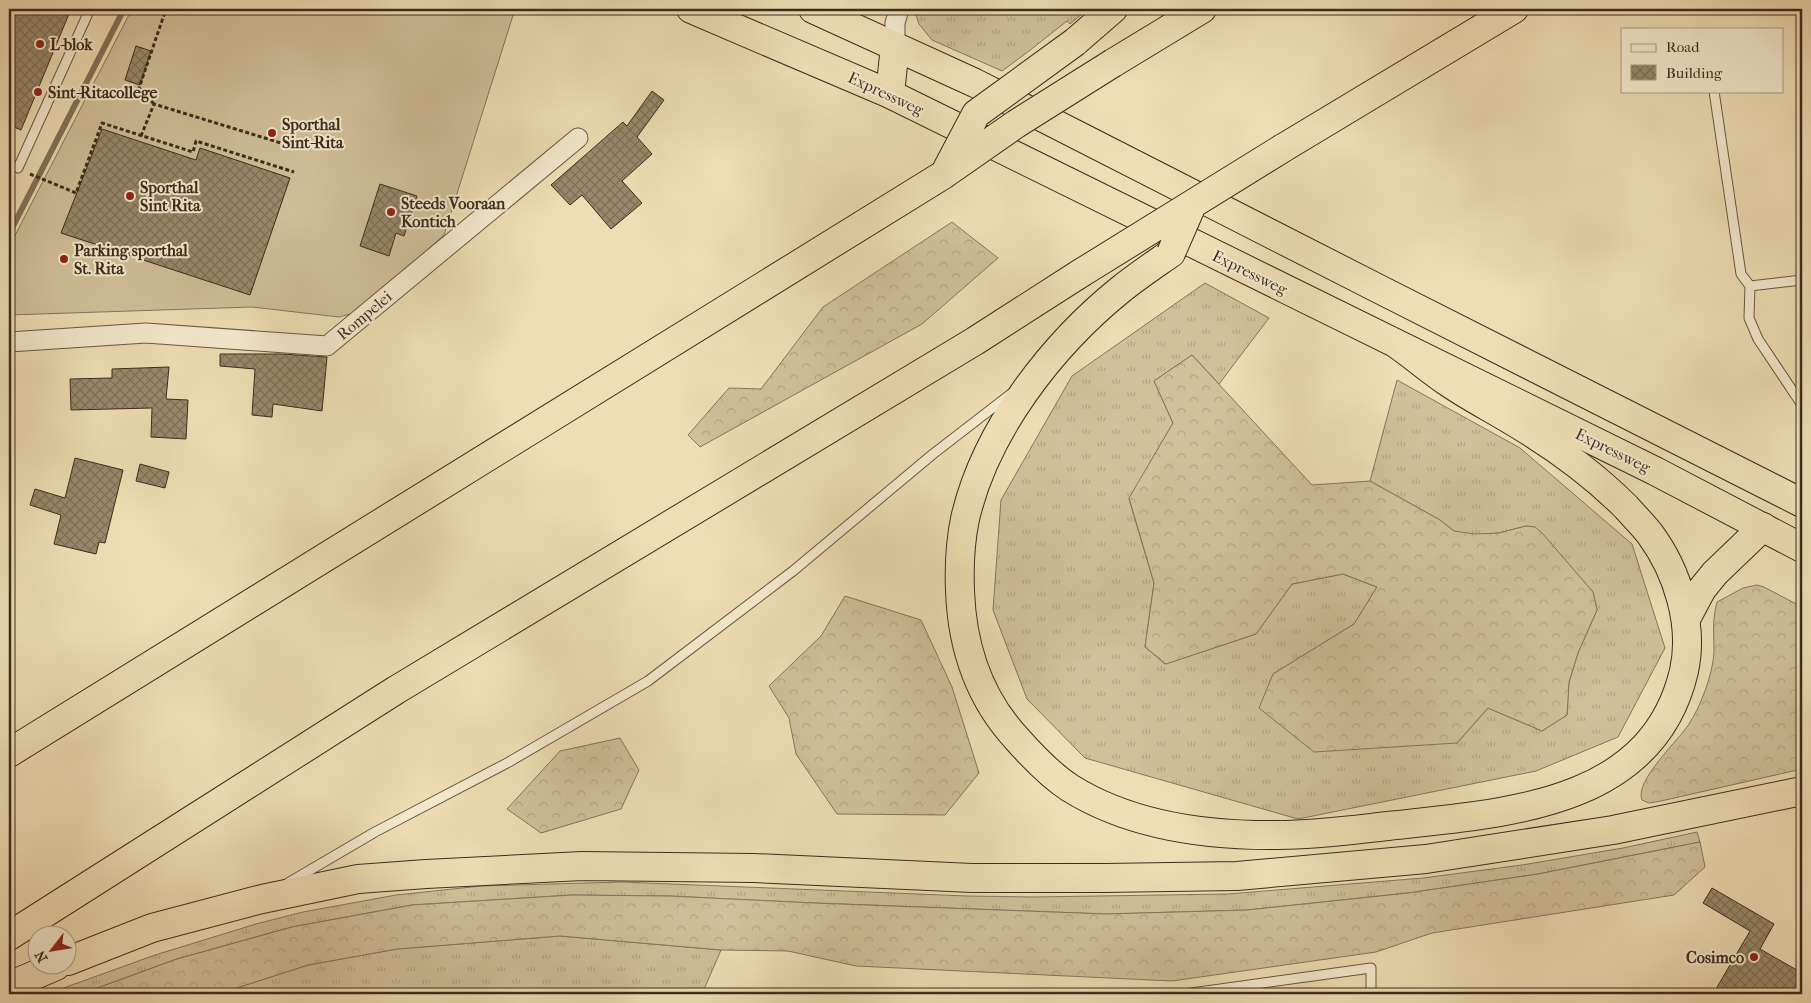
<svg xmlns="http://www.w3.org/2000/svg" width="1811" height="1003" viewBox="0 0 1811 1003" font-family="'IM FELL French Canon',serif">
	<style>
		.grass { fill: url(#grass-tufts); stroke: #86765c }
		.forest { fill: url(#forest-crowns); stroke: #86765c }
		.pitch { fill: #d1c09a; stroke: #86765c }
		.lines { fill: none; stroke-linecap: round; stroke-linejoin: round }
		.stream { stroke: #837259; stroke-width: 6 }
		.building { fill: url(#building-cross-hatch); stroke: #3c2c1e }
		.service-casing { stroke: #695844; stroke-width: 11 }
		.minor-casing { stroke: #695844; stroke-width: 21 }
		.trunk-casing { stroke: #3c2c1e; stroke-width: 30 }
		.motorway-casing { stroke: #3c2c1e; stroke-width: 30 }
		.path { stroke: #3c2c1e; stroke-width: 3; stroke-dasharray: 4 2.5; stroke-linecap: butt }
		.service { stroke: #f5eace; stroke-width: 9 }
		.minor { stroke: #f5eace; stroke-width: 19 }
		.trunk { stroke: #efdeb4; stroke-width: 28 }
		.motorway { stroke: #efdeb4; stroke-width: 28 }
		.motorway-bridge-casing { stroke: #3c2c1e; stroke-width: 30; stroke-linecap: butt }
		.motorway-bridge { stroke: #efdeb4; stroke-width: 28 }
		.poi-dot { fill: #8f2418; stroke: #f5eace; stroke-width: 2 }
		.labels { text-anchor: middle; stroke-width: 4; stroke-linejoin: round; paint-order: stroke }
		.poi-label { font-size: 16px; font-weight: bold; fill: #3c2c1e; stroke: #f5eace; text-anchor: start }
		.street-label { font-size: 16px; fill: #3c2c1e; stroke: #f5eace }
	</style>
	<defs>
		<pattern id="grass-tufts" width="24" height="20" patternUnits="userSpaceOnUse" patternTransform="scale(1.25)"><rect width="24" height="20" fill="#d1c09a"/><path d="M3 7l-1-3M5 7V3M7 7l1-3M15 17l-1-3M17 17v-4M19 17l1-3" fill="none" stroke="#b4a584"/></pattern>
		<pattern id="forest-crowns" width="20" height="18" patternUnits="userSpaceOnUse" patternTransform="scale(1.25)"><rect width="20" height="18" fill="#d1c09a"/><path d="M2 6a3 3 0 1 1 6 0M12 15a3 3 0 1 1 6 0" fill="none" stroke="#b4a584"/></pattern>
		<pattern id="building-cross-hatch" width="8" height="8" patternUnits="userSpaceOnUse" patternTransform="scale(1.25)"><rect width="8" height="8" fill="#99896c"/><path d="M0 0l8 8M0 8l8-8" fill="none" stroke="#7e7058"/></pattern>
	</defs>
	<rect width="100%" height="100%" fill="#efdeb4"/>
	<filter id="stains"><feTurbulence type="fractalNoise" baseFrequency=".004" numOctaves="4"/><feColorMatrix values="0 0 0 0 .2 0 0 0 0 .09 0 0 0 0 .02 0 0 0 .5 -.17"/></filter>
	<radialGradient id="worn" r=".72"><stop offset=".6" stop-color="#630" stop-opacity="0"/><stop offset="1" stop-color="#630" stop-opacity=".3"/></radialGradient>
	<path class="grass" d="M914,9H1088L1070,24L1067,21L1029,51L1002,71L932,40L919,24Z
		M1205,283L1269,318L1219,384L1192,355L1154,381L1173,423L1129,499L1154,583L1145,647L1165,664L1256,634L1292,584L1343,574L1377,587L1354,624L1273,674L1457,743L1488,708L1542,731L1567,715L1569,682L1578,653L1597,610L1593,592L1543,535L1535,527L1526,526L1499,533L1475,535L1454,531L1440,520L1370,481L1397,380L1520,448L1632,544L1665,648L1618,737L1536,771L1298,819L1085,758L1027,699L993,610L1001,500L1072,376Z
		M1697,832L1700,842L1538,874L1408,893L1247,910L1106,914L814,903L669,896L572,895L412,905L292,927L177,959L81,994H47L155,955L256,924L303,912L396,895L481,886L622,882L967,896L1033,897L1228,894L1423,878L1522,865L1623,848Z
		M560,936L721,950L702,994H218L308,965L397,949Z"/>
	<path class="forest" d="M952,222L998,258L922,324L700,447L688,435L729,388L761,389L823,307Z
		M1192,355L1312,485L1370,481L1440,520L1454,531L1475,534L1499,533L1526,526L1535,527L1543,534L1593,592L1597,610L1578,653L1569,682L1567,715L1542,731L1488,708L1457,743L1314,752L1259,708L1273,674L1354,624L1377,587L1343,574L1292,584L1256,634L1166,664L1145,647L1154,583L1129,498L1173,423L1154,381Z
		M1757,585L1764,587L1802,607V769L1661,801L1649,803L1642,800C1634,781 1679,740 1689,724C1701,706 1713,673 1714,652C1714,633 1712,621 1717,602L1743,588Z
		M845,596L921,620L952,687L979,773L945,815L837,814L796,754L789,718L769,686L821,636Z
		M620,738L639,770L621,809L541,833L507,809L560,751Z
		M1700,842L1705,867L1674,895L1432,933L1376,952L1172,981L856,966L788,951L721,950L560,936L397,949L308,965L218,994H81L177,959L292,927L412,905L572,895L669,896L814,903L1106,914L1247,910L1408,893L1538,874Z"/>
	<path class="pitch" d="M132,9H515L444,235L358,312L339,317L252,307L9,315V247Z"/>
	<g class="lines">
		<path class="stream" d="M9,234L124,9"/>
	</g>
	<path class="building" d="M12,9H71L21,130L9,125V17Z
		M136,46L151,51L140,85L125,80Z
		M652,91L664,100L637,137L652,154L622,181L642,203L611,229L582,195L570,205L551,185L623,122L627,126Z
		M102,129L196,160L200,148L290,178L250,295L61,233Z
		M380,184L417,196L404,236L396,233L389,256L360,246Z
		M220,354H281L327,357L322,411L273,404L272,417L252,415L255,369L220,366Z
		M169,367L166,399L188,400L186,439L151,437L152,408L71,410L70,379L112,378V369Z
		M75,458L123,470L105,543L99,542L96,554L54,544L61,515L30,505L35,489L65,498Z
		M140,464L169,472L165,488L136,481Z
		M1712,888L1774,924L1760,949L1802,973V994H1713L1750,931L1703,903Z"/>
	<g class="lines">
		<g class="service-casing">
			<path id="service" d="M1714,91L1741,274L1750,286L1802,280
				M18,168L90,9
				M1750,286L1749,318L1758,339L1802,405
				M288,883L375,832L509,762L648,681L793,571L933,454L1012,393
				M1184,994L1371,968V994"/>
		</g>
		<g class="minor-casing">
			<path id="minor" d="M895,46V23L899,9
				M9,342L146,333L327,346L578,138"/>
		</g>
		<g class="trunk-casing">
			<path id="trunk" d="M691,9L890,94L1655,471L1802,548
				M813,9L975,83L1379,289L1802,503
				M890,94L895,46"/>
		</g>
		<g class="motorway-casing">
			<path id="motorway" d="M1075,42L1113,9
				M1113,63L1202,9
				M1283,148L1514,9
				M1171,253C1154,265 1136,277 1120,290C1051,346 985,431 965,519C960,543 959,567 960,591C962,646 979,698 1017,739C1033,757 1050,775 1070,788C1131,826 1209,836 1279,835C1315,835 1352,830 1388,826C1502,813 1652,808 1684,671C1694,625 1678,572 1650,534C1643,525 1634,516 1626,507C1594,475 1557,448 1519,425C1495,410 1471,398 1449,383C1431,371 1415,357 1398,345
				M1686,619L1702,589L1715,573L1763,527
				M9,753L943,175
				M9,936L396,690L975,341L1081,273
				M68,961L152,928L262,899L358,879L426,874L582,866L754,868L972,878H1104L1237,876L1426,859L1613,830L1802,791
				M9,986L56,966"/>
		</g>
		<path class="path" d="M154,104L139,88L166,9
			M141,136L154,104L281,143
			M30,174L76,193L102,123L193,152L196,141L294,172"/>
		<use href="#service" class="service"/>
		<use href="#minor" class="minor"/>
		<use href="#trunk" class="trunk"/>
		<use href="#motorway" class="motorway"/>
		<g class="motorway-bridge-casing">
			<path id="motorway-bridge" d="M946,171L976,114L1075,42
				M943,175L1016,124L1113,63
				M1171,253L1192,205
				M1081,273L1283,148"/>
		</g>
		<use href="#motorway-bridge" class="motorway-bridge"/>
	</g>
	<g class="poi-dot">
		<circle cx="40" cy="44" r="5"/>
		<circle cx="38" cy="92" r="5"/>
		<circle cx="272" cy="133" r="5"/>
		<circle cx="130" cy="196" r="5"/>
		<circle cx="391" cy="212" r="5"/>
		<circle cx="64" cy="259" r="5"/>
		<circle cx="1754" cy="957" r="5"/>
	</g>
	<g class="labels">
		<g class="poi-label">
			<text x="50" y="50">L-blok</text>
			<text x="48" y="98">Sint-Ritacollege</text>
			<text x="282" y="130">Sporthal<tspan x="282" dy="18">Sint-Rita</tspan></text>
			<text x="140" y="193">Sporthal<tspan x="140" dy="18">Sint Rita</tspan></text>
			<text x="401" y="209">Steeds Vooraan<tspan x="401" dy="18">Kontich</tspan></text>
			<text x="74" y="256">Parking sporthal<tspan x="74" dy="18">St. Rita</tspan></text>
			<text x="1744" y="963" text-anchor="end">Cosimco</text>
		</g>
		<g class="street-label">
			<text transform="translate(886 93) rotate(25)" y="6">Expressweg</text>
			<text transform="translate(1250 272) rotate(26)" y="6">Expressweg</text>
			<text transform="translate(364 315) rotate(-40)" y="6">Rompelei</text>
			<text transform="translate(1613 450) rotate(26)" y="6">Expressweg</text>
		</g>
	</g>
	<rect width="1811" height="1003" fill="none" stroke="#efdeb4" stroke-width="30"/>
	<rect x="10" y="10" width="1791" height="983" fill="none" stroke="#3c2c1e" stroke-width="2.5"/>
	<rect x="15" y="15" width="1781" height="973" fill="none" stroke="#3c2c1e"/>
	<rect x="1621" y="28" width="162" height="65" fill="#f5eace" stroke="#ab9e88"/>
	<rect x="1631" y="44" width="25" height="8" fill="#f5eace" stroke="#ab9e88"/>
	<text x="1666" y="52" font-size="15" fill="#3c2c1e">Road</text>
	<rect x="1631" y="65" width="25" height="15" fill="url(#building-cross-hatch)" stroke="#ab9e88"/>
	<text x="1666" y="78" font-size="15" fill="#3c2c1e">Building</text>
	<g transform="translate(52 950) rotate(239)"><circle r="24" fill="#f5eace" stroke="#ab9e88"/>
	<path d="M0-4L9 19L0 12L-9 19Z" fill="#8f2418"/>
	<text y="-8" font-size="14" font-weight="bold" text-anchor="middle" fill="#3c2c1e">N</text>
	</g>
	<rect width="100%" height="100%" filter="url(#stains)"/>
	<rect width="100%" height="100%" fill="url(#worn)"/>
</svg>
